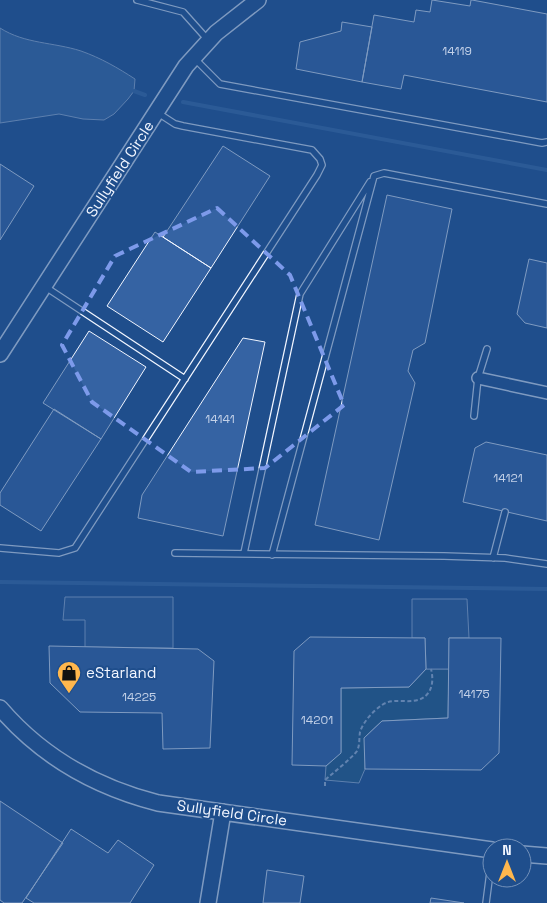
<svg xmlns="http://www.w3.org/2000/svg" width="547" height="903" viewBox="0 0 547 903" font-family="'Space Grotesk',sans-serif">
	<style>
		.green { fill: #245a82; stroke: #a8bbd7 }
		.parking { fill: #305b95; stroke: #a8bbd7 }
		.water { fill: #3b69a3; stroke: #a8bbd7 }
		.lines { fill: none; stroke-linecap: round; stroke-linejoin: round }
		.stream { stroke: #3b69a3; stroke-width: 4 }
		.building { fill: #3563a3; stroke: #f2f6ff }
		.lane-casing { stroke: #f2f6ff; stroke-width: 8 }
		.street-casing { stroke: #f2f6ff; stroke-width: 14 }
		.secondary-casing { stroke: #f2f6ff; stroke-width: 18 }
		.path { stroke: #b3c4dc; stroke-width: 2; stroke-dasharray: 4 2.5; stroke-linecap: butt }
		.lane { stroke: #1f4e8c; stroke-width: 5.5 }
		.street { stroke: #1f4e8c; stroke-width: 11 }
		.secondary { stroke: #1f4e8c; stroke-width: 15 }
		.marked { fill: none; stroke: #7d9aea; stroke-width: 4; stroke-dasharray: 10 6; stroke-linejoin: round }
		.labels { text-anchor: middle; stroke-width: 4; stroke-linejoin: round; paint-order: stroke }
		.number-label { font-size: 12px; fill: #c3d1e8 }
		.street-label { font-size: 15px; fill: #f2f6ff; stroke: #1f4e8c }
		.poi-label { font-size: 15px; fill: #f2f6ff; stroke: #1f4e8c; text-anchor: start }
	</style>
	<rect width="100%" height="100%" fill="#1f4e8c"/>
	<path class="green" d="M426,669H449L448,718L382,721L366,736L365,769L359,783L325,780L326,766L341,752V688L409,687Z"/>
	<path class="parking" d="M65,597H173V648L85,647V620H63Z
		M412,599H467L469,638H449V669H426L425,638H412Z"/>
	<path class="water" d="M0,28C25,44 53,42 81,51C101,58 118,68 135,79L134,91L128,99L114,114L104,120L83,119L59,114L0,123Z"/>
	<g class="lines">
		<path class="stream" d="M134,91L145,95
			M183,102L547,170
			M0,582L547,589"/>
	</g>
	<path class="building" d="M432,0L470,6L471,0H472L547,14V102L404,75L401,89L362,82L374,15L414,22L416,10L430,12Z
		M342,22L372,27L362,82L296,69L300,42L341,31Z
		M223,146L270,176L211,268L163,237Z
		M0,164L34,186L0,240Z
		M387,195L452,209L425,343L413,350L408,371L415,383L379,540L315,525Z
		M155,232L211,268L163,342L107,306Z
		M529,259L547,263V328L525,323L517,314Z
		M89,331L146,367L101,439L43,403Z
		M243,338L265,342L223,536L138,518L142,495Z
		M54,409L101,439L41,531L0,505V493Z
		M486,442L547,455V521L463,502L475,448Z
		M310,637L425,638L426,669L409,687L341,688V753L326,766L292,765L294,651Z
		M449,638H501L499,753L481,770L365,769L364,738L382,721L448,718Z
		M49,646L198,649L214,661L210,748L163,749L162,713L80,712L50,683Z
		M0,801L63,843L22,903H4L0,900Z
		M71,829L108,853L118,840L154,865L130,903H34L26,898Z
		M267,870L304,876L300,903H263Z
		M431,898L464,903H430Z"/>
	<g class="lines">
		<g class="lane-casing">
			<path id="lane" d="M137,0L183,12L208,40
				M195,59L220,84L542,143L547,142
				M44,286L185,379
				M474,416L478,378L487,349
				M0,548L59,553L75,548L317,175L322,165L320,159L312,150L183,126L175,124L158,113
				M175,553L444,556L505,558L547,564
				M244,553L300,294L370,182
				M272,555L374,176L384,173L547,204
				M493,558L505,512
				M486,903L492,857"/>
		</g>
		<g class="street-casing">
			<path id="street" d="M478,378L547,393"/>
		</g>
		<g class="secondary-casing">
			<path id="secondary" d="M0,354L186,66L216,33L258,0
				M0,708C42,757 95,787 158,803L492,850
				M522,854L547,856
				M208,903L223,812"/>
		</g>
		<path class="path" d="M325,786V780C333,773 352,758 357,751C360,745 359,738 360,732C363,722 374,710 382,705C396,695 417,709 429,692C433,685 433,677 431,669"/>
		<use href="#lane" class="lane"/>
		<use href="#street" class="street"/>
		<use href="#secondary" class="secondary"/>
	</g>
	<path d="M0 0H547V903H0ZM217,208L290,275L344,405L265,468L191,472L92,402L62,345L115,256Z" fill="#1f4e8c" fill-opacity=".55" fill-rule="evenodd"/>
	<path class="marked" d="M217,208L290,275L344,405L265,468L191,472L92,402L62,345L115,256Z"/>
	<defs>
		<g id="shop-pin" transform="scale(1.25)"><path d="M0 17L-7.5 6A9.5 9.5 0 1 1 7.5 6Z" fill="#ffb74d" stroke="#1f4e8c"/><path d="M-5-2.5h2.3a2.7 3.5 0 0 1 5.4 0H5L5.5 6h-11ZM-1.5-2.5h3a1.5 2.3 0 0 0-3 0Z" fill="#111"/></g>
	</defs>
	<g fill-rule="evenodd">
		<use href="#shop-pin" x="69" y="673"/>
	</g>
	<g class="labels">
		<g class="number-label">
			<text x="457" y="55">14119</text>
			<text x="220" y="423">14141</text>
			<text x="508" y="482">14121</text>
			<text x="474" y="698">14175</text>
			<text x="139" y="701">14225</text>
			<text x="317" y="724">14201</text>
		</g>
		<g class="street-label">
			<text transform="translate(120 169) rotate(-57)" y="5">Sullyfield Circle</text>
			<text transform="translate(232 813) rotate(8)" y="5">Sullyfield Circle</text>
		</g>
		<g class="poi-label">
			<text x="86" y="678">eStarland</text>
		</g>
	</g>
	<g transform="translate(507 863)"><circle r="24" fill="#1f4e8c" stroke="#7391ba"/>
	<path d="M0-4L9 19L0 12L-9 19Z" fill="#ffb74d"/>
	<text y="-8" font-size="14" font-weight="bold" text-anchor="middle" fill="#f2f6ff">N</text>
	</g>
</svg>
